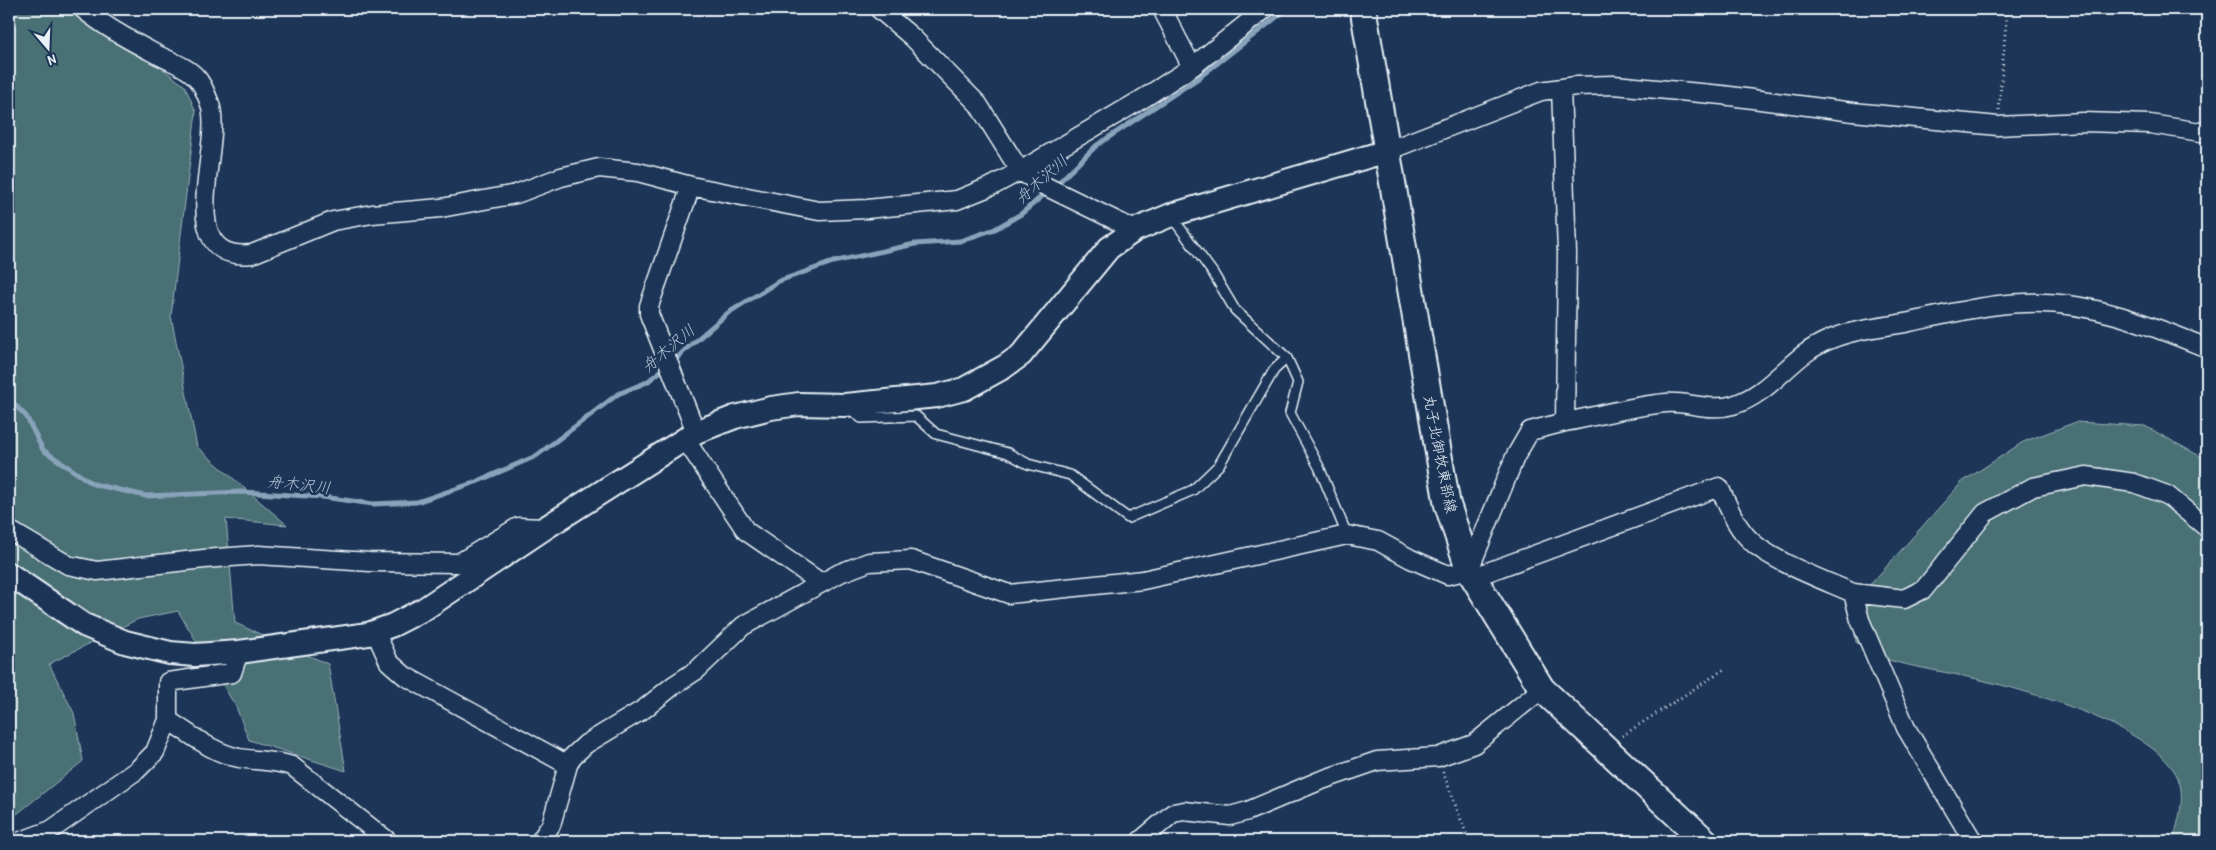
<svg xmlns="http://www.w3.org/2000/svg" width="2216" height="850" viewBox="0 0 2216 850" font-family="'Patrick Hand','Klee One',sans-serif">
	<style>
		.green { fill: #487075; stroke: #98b0b6 }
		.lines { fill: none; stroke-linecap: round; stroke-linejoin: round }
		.stream { stroke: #88a3ba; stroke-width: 5 }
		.service-casing { stroke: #e8f1f8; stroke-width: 12 }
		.minor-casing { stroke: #e8f1f8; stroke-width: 21 }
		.tertiary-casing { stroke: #e8f1f8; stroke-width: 26 }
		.secondary-casing { stroke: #e8f1f8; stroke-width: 29 }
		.path { stroke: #e8f1f8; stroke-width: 3; stroke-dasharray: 1 4; stroke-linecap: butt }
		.service { stroke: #1d3557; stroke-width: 9 }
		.minor { stroke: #1d3557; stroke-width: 18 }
		.tertiary { stroke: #1d3557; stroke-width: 22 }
		.secondary { stroke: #1d3557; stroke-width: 25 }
		.labels { text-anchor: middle; stroke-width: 5; stroke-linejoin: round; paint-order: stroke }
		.street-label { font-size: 15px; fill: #e8f1f8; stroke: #1d3557 }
		.water-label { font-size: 16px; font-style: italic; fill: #b0c4d4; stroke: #1d3557 }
	</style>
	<rect width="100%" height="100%" fill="#1d3557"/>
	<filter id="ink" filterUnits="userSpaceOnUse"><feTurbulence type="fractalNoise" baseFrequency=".02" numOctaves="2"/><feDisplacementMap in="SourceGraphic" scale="10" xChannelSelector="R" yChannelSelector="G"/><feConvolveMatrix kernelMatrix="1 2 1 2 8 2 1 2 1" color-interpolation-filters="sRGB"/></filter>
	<g filter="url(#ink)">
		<path class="green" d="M9,9H84L185,86L196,112L171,316L197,447L287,525L226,519L235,623L328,664L346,771L249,740L236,707L178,611L138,619L49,664L74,713L83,761L17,814L9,789Z
			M2076,422L2145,426L2207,460V841H2173C2178,821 2186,799 2178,778C2156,729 2039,694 1989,682C1955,673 1919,669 1885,659C1875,656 1865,648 1856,642L1853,621L1861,595L1962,482L2023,442Z"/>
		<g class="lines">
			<path class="stream" d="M1054,187L1097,145L1197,79L1287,9
				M673,362L686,349L728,313L779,281L833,262L915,244L960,241L995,229L1021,214L1047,192
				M9,399L26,416L43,450L93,484L146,496L242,492L323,497L373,504L417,502L476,482L536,456L618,394L647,382L666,367"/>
			<g class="service-casing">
				<path id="service" d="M1172,217L1213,273L1235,310L1287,358L1298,382L1290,413L1319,467L1347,535
					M849,408L861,418L916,416L936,434L1008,453L1028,464L1070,475L1128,518L1193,490L1219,465L1274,370L1287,358"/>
			</g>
			<g class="minor-casing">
				<path id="minor" d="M83,9C105,27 129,40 154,53C167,60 186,66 196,77C203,84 207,96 210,104C224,144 170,263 252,254L333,221L372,214L441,208L516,194L561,177L599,168L638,172L691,186L819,211L867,209L957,200L994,185L1020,171L1144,98L1192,67L1265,9
					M879,9L912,37L978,104L1020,171L1043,185L1135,230
					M1162,9L1192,67
					M1387,151L1541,91L1576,86L1614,85L1722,95L1853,112L1998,126L2083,122L2150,124L2207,133
					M691,186L649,306V314L696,432
					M1565,422C1598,416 1632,406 1666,403C1688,401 1710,412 1733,405C1770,394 1789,359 1822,343C1850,329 1880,328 1910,322C1948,314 1986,304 2025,303C2089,300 2150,325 2207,348
					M685,439L746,531L821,583
					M9,530L68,565L97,571L204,559L258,555L370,562L459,563L518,527L545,528
					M1474,577L1719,487C1728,505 1735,526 1750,540C1769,560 1826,581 1853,593L1860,620L1906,728L1973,841
					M1853,593L1904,599L1924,589L1985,513L2033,487L2086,476L2134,483L2167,495L2207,528
					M375,631L389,662L405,676L568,765
					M168,720C190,734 213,753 239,758C257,761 274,760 292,766L388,841
					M21,841L51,830L137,770L155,752L168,720V682L232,673L239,652
					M540,841L551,825L568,765L572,757L586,744L644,709L674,685L697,670L743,626L840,573L869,562L911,560L1009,594L1143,580L1347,535L1378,541L1411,559L1448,575L1469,570L1515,457L1530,431L1565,422L1567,253L1561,88
					M1140,841L1173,813L1184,811L1230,816L1248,811L1319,781L1377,761L1438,757L1474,744L1542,689"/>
			</g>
			<g class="tertiary-casing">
				<path id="tertiary" d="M9,574L84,625L125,642L170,653L195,655L239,652L368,634L393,625L424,609L545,528L696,432L735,417L771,408L799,404L845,405L937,396L964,389L1004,367L1021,355L1109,248L1135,230L1171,215L1387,151"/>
			</g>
			<g class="secondary-casing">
				<path id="secondary" d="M1363,9L1447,503L1469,570L1542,689L1705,841"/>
			</g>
			<path class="path" d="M1999,110L2007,9
				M1622,736L1726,668
				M1443,772L1469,841"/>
			<use href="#service" class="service"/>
			<use href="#minor" class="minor"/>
			<use href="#tertiary" class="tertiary"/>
			<use href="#secondary" class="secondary"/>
		</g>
	</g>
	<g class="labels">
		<g class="street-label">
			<text transform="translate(1440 454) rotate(79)" y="5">丸子北御牧東部線</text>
		</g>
		<g class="water-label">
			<text transform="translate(1041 179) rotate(-42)" y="6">舟木沢川</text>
			<text transform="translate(668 348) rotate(-40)" y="6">舟木沢川</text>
			<text transform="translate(299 484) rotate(6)" y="6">舟木沢川</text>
		</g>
	</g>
	<rect width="2216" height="850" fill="none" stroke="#1d3557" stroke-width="30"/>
	<rect x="15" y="15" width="2186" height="820" fill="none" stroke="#e8f1f8" stroke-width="2" filter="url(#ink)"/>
	<g transform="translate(48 48) rotate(161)" stroke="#1d3557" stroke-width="4" paint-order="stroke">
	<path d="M0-4L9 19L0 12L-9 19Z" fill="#e8f1f8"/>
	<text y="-8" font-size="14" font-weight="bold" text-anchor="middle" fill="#e8f1f8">N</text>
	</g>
</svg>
